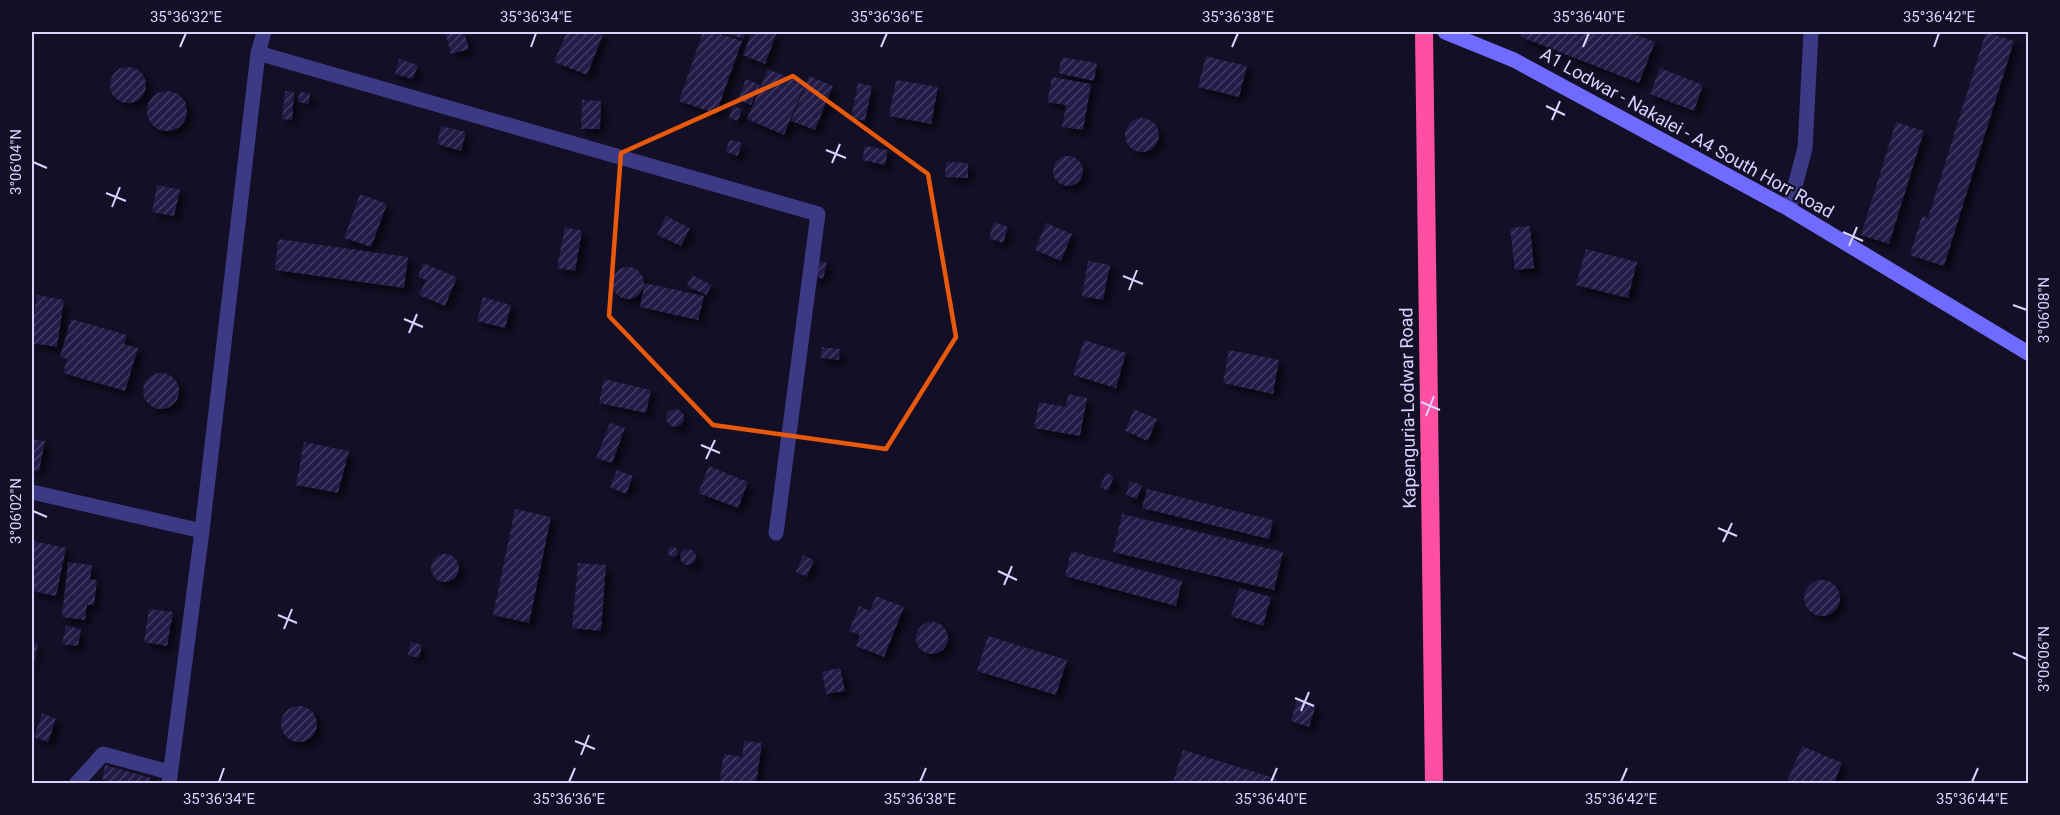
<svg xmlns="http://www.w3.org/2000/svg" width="2060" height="815" viewBox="0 0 2060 815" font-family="Roboto,sans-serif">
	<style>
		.building { fill: url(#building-hatch); filter: url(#shadow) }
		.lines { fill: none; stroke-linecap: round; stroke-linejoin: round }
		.street { stroke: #3d3a85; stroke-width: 15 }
		.secondary { stroke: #6f6bff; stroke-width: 15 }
		.highway { stroke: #ff4fa3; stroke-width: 18 }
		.marked { fill: none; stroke: #e8590c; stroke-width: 4.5; stroke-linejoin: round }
		.ticks { fill: none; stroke: #d9d4ff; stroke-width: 2 }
		.labels { text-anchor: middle; stroke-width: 4.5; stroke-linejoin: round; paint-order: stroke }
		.street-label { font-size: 18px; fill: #d9d4ff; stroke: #130f26 }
		.neatline { fill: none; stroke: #d9d4ff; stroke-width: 2 }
		.ticks-label { font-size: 15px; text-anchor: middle; fill: #d9d4ff }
	</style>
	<defs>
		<pattern id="building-hatch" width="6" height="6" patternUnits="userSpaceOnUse" patternTransform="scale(1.5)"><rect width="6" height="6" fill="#241b47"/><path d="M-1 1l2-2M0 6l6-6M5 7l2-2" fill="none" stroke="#433b63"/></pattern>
		<filter id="shadow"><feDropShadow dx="5.5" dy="5.5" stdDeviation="3" flood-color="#0009"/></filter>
	</defs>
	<rect width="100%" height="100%" fill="#130f26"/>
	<path class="building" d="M445,32H464L469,49L451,54Z
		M567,32H604L587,75L554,62Z
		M703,32H714L742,41L716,114L679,101Z
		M723,32H746L743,39Z
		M752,32H777L765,64L743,55Z
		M1523,32H1629L1655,42L1639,83L1521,37Z
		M1986,32L2014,41L1944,266L1910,255L1922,216L1928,218Z
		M1206,56L1247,66L1239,97L1198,87Z
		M1062,57L1097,63L1094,81L1058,73Z
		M399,59L418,65L413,79L395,74Z
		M110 85a18 18 0 1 1 36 0a18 18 0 1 1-36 0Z
		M1660,68L1703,85L1694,111L1650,94Z
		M768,69L805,84L784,135L747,119Z
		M809,76L833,86L815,130L791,121Z
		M1052,77L1091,84L1083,130L1062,127L1066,105L1047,102Z
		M746,79L760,85L751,105L738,100Z
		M896,80L938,87L931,124L889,116Z
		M858,83L872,86L865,121L851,118Z
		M285,91L294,92L292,120L282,119Z
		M147 111a20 20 0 1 1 40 0a20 20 0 1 1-40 0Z
		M299,92L310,93L309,104L298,102Z
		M582,100L601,101L600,129H581Z
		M733,106L742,109L738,121L729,118Z
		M1125 135a17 17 0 1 1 34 0a17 17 0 1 1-34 0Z
		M1896,122L1924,131L1889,244L1861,235Z
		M441,126L466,132L461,151L437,144Z
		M729,140L742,143L738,156L726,152Z
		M865,146L888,150L885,165L862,160Z
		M1053 171a15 15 0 1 1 30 0a15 15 0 1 1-30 0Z
		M946,162L968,163V178L945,177Z
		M157,185L180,190L174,216L152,212Z
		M360,194L387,204L371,247L344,238Z
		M666,216L690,228L681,246L657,235Z
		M994,222L1008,227L1003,243L989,238Z
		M1046,223L1072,234L1061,261L1035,250Z
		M1530,226L1534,268L1515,270L1510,228Z
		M565,227L582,231L575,271L557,268Z
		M278,239L408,257L404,288L275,270Z
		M1586,249L1637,262L1628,298L1576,285Z
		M814,260L827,263L823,279L811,276Z
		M1088,261L1110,265L1103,300L1082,296Z
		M423,263L457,277L445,306L419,295L426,280L418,277Z
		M612 283a16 16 0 1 1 32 0a16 16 0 1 1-32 0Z
		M692,275L712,285L706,295L687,286Z
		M645,283L704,296L698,320L640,307Z
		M37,295L64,300L57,347L32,343V327Z
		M483,297L511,305L505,328L477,321Z
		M71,319L127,335L124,344L138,348L125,391L63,373L67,359L60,357Z
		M1084,340L1126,353L1116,388L1073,375Z
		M822,347L840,349L839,360L821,358Z
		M1229,350L1279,360L1273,394L1223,383Z
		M143 391a18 18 0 1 1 36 0a18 18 0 1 1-36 0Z
		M604,379L651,390L646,413L599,403Z
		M1068,394L1087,398L1080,436L1034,428L1039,402L1066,407Z
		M1134,409L1157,419L1148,441L1125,431Z
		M666 418a9 9 0 1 1 18 0a9 9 0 1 1-18 0Z
		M610,423L625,428L612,463L596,458Z
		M32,439L45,441L39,471L32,470Z
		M304,442L349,451L338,493L296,485Z
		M709,466L748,482L738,508L698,493Z
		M617,470L633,476L626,494L610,487Z
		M1106,473L1114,476L1108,491L1100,487Z
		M1130,481L1142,485L1137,499L1126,495Z
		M1147,489L1273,520L1269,539L1142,508Z
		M515,509L551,517L529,623L493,615Z
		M1122,514L1283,552L1274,590L1113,552Z
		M33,541L66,548L56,596L32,591Z
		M668 552a5 5 0 1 1 10 0a5 5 0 1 1-10 0Z
		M680 557a8 8 0 1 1 16 0a8 8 0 1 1-16 0Z
		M1071,551L1182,581L1176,606L1065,576Z
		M431 568a14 14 0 1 1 28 0a14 14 0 1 1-28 0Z
		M803,555L814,560L807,577L796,572Z
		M68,562L92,565L90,579L97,580L94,605H87L85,620L62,617Z
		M578,563L606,565L601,631L572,628Z
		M1804 598a18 18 0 1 1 36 0a18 18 0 1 1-36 0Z
		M1239,588L1271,597L1263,626L1231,616Z
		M876,596L904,607L884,657L856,646L860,635L849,631L859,606L870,611Z
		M149,609L173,612L167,646L144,642Z
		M916 638a16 16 0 1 1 32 0a16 16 0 1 1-32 0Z
		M66,626L81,629L78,646L62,644Z
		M988,636L1067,660L1056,695L977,671Z
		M32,642L38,643L32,671Z
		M411,642L422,645L419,658L408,655Z
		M840,668L845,691L826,694L822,672Z
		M1297,700L1316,705L1309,727L1291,721Z
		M281 724a18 18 0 1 1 36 0a18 18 0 1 1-36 0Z
		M42,713L56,719L48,742L34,737Z
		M744,741L762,743L756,784H719L724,754L742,757Z
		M1802,746L1842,763L1834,784H1786Z
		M1183,750L1278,779L1276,784L1173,782Z
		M105,765L151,778L149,784H114L102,779Z"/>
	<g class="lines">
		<path class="street" d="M264,32L258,53L818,214L776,533
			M1789,209L1805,148L1811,32
			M32,492L202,531
			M76,784L103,754L169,772
			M169,784L202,531L258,53"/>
		<path class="secondary" d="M1445,32L1514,60L1789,209L2028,353"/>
		<path class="highway" d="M1424,32L1434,784"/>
	</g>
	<path class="marked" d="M793,76L928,174L956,337L886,449L713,425L609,316L621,153Z"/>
	<path class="ticks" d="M180,47L186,33M531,47L536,33M881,47L887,33M1232,47L1238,33M1583,47L1589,33M1934,47L1939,33M1546,106L1565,115M1552,120L1560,101M826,150L846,158M33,162L47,168M832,163L840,144M106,193L126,201M112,207L120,187M1843,232L1863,241M1849,246L1857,227M1123,276L1143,284M1129,290L1137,270M2013,305L2027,310M404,319L423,327M409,333L417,314M1421,402L1440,410M1426,416L1434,396M701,445L720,453M706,459L715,440M33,511L47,517M1718,528L1737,536M1723,542L1732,523M998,571L1017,580M1004,585L1012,566M278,615L297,623M284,629L292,609M2013,653L2027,659M1295,698L1314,706M1301,711L1309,692M575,741L595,749M581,755L589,735M219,782L224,768M569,782L575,768M920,782L926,768M1271,782L1277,768M1621,782L1627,768M1972,782L1978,768"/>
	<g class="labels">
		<g class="street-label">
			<text transform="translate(1687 133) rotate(29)" y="6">A1 Lodwar - Nakalei - A4 South Horr Road</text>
			<text transform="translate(1408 408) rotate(-91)" y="6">Kapenguria-Lodwar Road</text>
		</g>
	</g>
	<rect width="2060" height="815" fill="none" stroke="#130f26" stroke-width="66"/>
	<rect x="33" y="33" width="1994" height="749" class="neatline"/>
	<g class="ticks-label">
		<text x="186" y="22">35°36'32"E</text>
		<text x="536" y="22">35°36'34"E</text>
		<text x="887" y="22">35°36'36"E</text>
		<text x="1238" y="22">35°36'38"E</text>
		<text x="1589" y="22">35°36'40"E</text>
		<text x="1939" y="22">35°36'42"E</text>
		<text transform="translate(16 162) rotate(-90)" y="5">3°06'04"N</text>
		<text transform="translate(2044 310) rotate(-90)" y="5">3°06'08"N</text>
		<text transform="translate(16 511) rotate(-90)" y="5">3°06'02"N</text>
		<text transform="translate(2044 659) rotate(-90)" y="5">3°06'06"N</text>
		<text x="219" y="804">35°36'34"E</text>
		<text x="569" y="804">35°36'36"E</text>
		<text x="920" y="804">35°36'38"E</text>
		<text x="1271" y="804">35°36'40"E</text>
		<text x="1621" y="804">35°36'42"E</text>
		<text x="1972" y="804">35°36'44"E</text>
	</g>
</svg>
